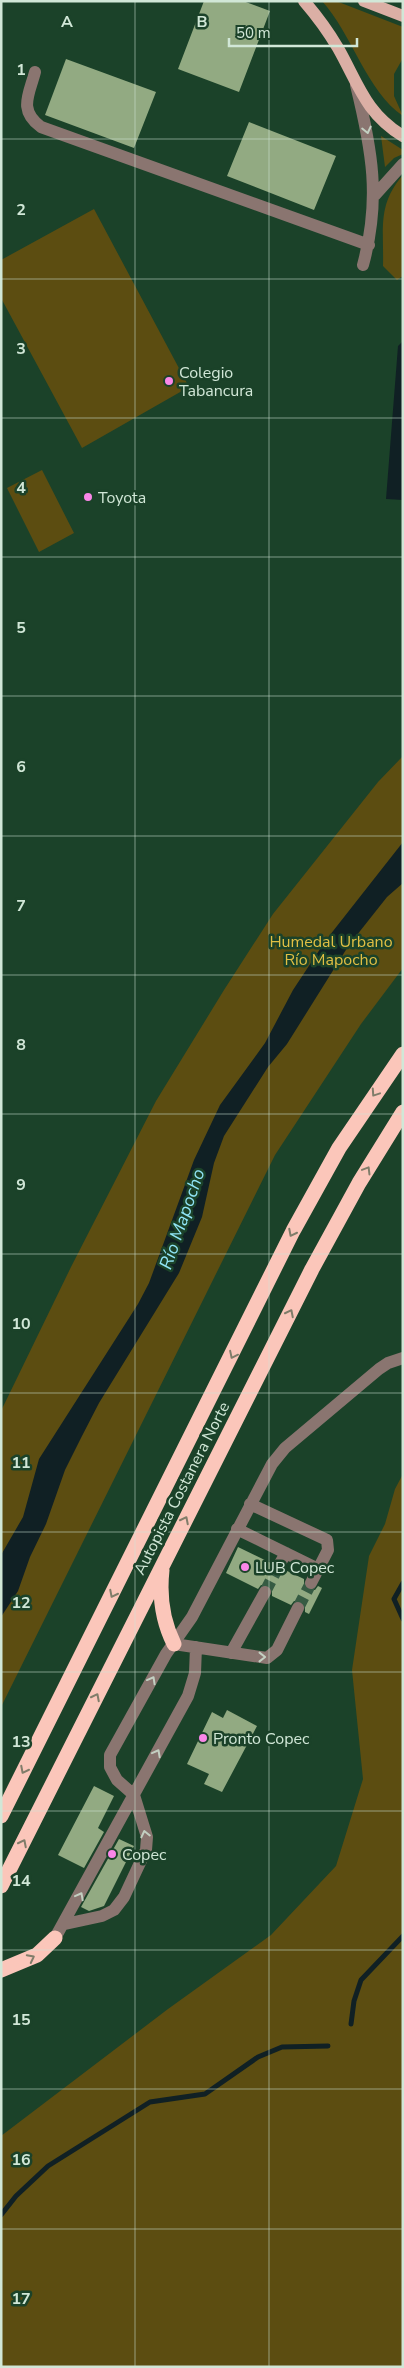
<svg xmlns="http://www.w3.org/2000/svg" width="404" height="2368" viewBox="0 0 404 2368" font-family="'Nunito Sans',sans-serif">
	<style>
		.green { fill: #5c4d11 }
		.water { fill: #102024 }
		.lines { fill: none; stroke-linecap: round; stroke-linejoin: round }
		.stream { stroke: #102024; stroke-width: 5 }
		.building { fill: #92aa82 }
		.minor-tunnel { stroke: #365b43; stroke-width: 12; stroke-dasharray: 12 6; stroke-linecap: butt }
		.minor { stroke: #8a7570; stroke-width: 12 }
		.major { stroke: #dbafa5; stroke-width: 12 }
		.highway { stroke: #fbc6ba; stroke-width: 15 }
		.oneway { stroke: #c3d0c2 }
		.oneway2 { stroke: #807d6a }
		.grid { fill: none; stroke: #d1e7d7; stroke-width: 1; stroke-opacity: 0.55 }
		.poi-dot { fill: #fa87e8; stroke: #1b4229; stroke-width: 2 }
		.labels { text-anchor: middle; stroke-width: 5; stroke-linejoin: round; paint-order: stroke }
		.poi-label { font-size: 16px; fill: #d1e7d7; stroke: #1b4229; text-anchor: start }
		.park-label { font-size: 16px; fill: #e1bf44; stroke: #1b4229 }
		.street-label { font-size: 16px; fill: #d1e7d7; stroke: #1b4229 }
		.water-label { font-size: 18px; font-style: italic; fill: #91e5f7; stroke: #1b4229 }
		.grid-label { font-size: 16px; text-anchor: middle; font-weight: bold; fill: #d1e7d7; stroke: #1b4229; stroke-width: 5; stroke-linejoin: round; paint-order: stroke }
	</style>
	<rect width="100%" height="100%" fill="#1b4229"/>
	<path class="green" d="M322,1H336L403,27V58L394,74V96L403,116C367,92 352,34 322,1Z
		M381,136L403,150V154L394,158L385,167Z
		M403,175V276L397,280L383,266C384,228 377,205 403,175Z
		M94,209L189,387L82,448L1,298V260Z
		M42,470L74,533L39,552L7,488Z
		M403,756V968L361,1024L275,1155L1,1707V1411L71,1267L156,1101L224,990L273,914L378,782Z
		M403,1474V2367H1V2136L168,2009L271,1935L336,1866L363,1779L352,1670L369,1556L385,1524L395,1489Z"/>
	<path class="water" d="M403,341V500L386,499L398,346Z
		M403,842V883L387,897L349,945L287,1044L268,1067L224,1136L214,1163L202,1217L179,1273L99,1403L82,1436L65,1470L46,1524L30,1557L18,1591L1,1617V1555L23,1517L39,1459L138,1304L149,1283L194,1160L220,1105L265,1043L293,990L326,940Z"/>
	<g class="lines">
		<path class="stream" d="M403,1583L394,1599L403,1619
			M351,2024L354,2001L361,1980L403,1936
			M1,2215L16,2196L48,2166L150,2102L205,2094L258,2057L282,2047L328,2046"/>
	</g>
	<path class="building" d="M204,1H243L270,11L239,92L178,69Z
		M66,59L156,92L134,148L45,115Z
		M249,122L336,156L314,210L227,176Z
		M238,1547L271,1563V1571L274,1574H282L285,1570L304,1579V1587L308,1590H315L318,1586L322,1588L309,1614L305,1612V1604L301,1601H294L291,1605L272,1596V1588L268,1585H261L258,1589L226,1573Z
		M227,1710L257,1726L222,1792L204,1784L209,1774L187,1764L212,1712L223,1718Z
		M94,1786L114,1796L98,1828L104,1832L84,1868L58,1855Z
		M119,1839L134,1846L104,1906L89,1911L81,1907Z"/>
	<g class="lines">
		<path class="minor-tunnel" d="M265,1592L278,1567
			M298,1608L311,1583"/>
		<path class="minor" d="M35,72C29,95 18,110 41,127L369,245
			M356,85C372,150 381,199 363,265
			M375,195L403,164
			M250,1504L327,1540L328,1550L311,1583
			M237,1529L318,1569
			M278,1567L286,1553
			M174,1644L267,1658L277,1650L298,1608
			M231,1653L265,1592
			M65,1924L102,1916L114,1910L124,1897L146,1850L147,1837L134,1795L117,1780L110,1767V1755L166,1654L192,1617L272,1464L285,1448L379,1369L388,1363L403,1358
			M55,1938L188,1696L195,1673L196,1647"/>
		<path class="major" d="M304,1C317,16 328,31 338,48C358,83 365,113 403,136
			M364,1L403,16"/>
		<path class="highway" d="M162,1570C159,1597 162,1620 174,1644
			M1,1816L293,1231L339,1148L403,1054
			M1,1886L312,1269L359,1183L403,1112
			M1,1970L37,1955L55,1938"/>
	</g>
	<defs><path id="oneway-chevron" d="M-2-3.5L2.5 0L-2 3.5" fill="none" stroke-width="1.6" stroke-linecap="round" stroke-linejoin="round" transform="scale(1.25)"/></defs>
	<g class="oneway">
		<use href="#oneway-chevron" transform="translate(367 130) rotate(77)"/>
		<use href="#oneway-chevron" transform="translate(262 1657)"/>
		<use href="#oneway-chevron" transform="translate(152 1680) rotate(-61)"/>
		<use href="#oneway-chevron" transform="translate(157 1753) rotate(-62)"/>
		<use href="#oneway-chevron" transform="translate(145 1834) rotate(-103)"/>
		<use href="#oneway-chevron" transform="translate(80 1896) rotate(-62)"/>
	</g>
	<g class="oneway2">
		<use href="#oneway-chevron" transform="translate(375 1093) rotate(124)"/>
		<use href="#oneway-chevron" transform="translate(367 1170) rotate(-59)"/>
		<use href="#oneway-chevron" transform="translate(292 1233) rotate(117)"/>
		<use href="#oneway-chevron" transform="translate(290 1313) rotate(-63)"/>
		<use href="#oneway-chevron" transform="translate(233 1355) rotate(116)"/>
		<use href="#oneway-chevron" transform="translate(185 1520) rotate(-63)"/>
		<use href="#oneway-chevron" transform="translate(113 1594) rotate(117)"/>
		<use href="#oneway-chevron" transform="translate(96 1697) rotate(-63)"/>
		<use href="#oneway-chevron" transform="translate(24 1770) rotate(117)"/>
		<use href="#oneway-chevron" transform="translate(23 1843) rotate(-63)"/>
		<use href="#oneway-chevron" transform="translate(31 1958) rotate(-27)"/>
	</g>
	<path class="grid" d="M135,1V2367M269,1V2367M1,139H403M1,279H403M1,418H403M1,557H403M1,696H403M1,836H403M1,975H403M1,1114H403M1,1254H403M1,1393H403M1,1532H403M1,1672H403M1,1811H403M1,1950H403M1,2089H403M1,2229H403"/>
	<g class="poi-dot">
		<circle cx="169" cy="381" r="5"/>
		<circle cx="88" cy="497" r="5"/>
		<circle cx="245" cy="1567" r="5"/>
		<circle cx="203" cy="1738" r="5"/>
		<circle cx="112" cy="1854" r="5"/>
	</g>
	<g class="labels">
		<g class="poi-label">
			<text x="179" y="378">Colegio<tspan x="179" dy="18">Tabancura</tspan></text>
			<text x="98" y="503">Toyota</text>
			<text x="255" y="1573">LUB Copec</text>
			<text x="213" y="1744">Pronto Copec</text>
			<text x="122" y="1860">Copec</text>
		</g>
		<g class="park-label">
			<text x="331" y="947">Humedal Urbano<tspan x="331" dy="18">Río Mapocho</tspan></text>
		</g>
		<g class="street-label">
			<text transform="translate(181 1488) rotate(-63)" y="6">Autopista Costanera Norte</text>
		</g>
		<g class="water-label">
			<text transform="translate(182 1219) rotate(-71)" y="6">Río Mapocho</text>
		</g>
	</g>
	<g class="grid-label">
		<text x="67" y="27">A</text>
		<text x="202" y="27">B</text>
		<text x="21" y="75">1</text>
		<text x="21" y="215">2</text>
		<text x="21" y="354">3</text>
		<text x="21" y="493">4</text>
		<text x="21" y="633">5</text>
		<text x="21" y="772">6</text>
		<text x="21" y="911">7</text>
		<text x="21" y="1050">8</text>
		<text x="21" y="1190">9</text>
		<text x="21" y="1329">10</text>
		<text x="21" y="1468">11</text>
		<text x="21" y="1608">12</text>
		<text x="21" y="1747">13</text>
		<text x="21" y="1886">14</text>
		<text x="21" y="2025">15</text>
		<text x="21" y="2165">16</text>
		<text x="21" y="2304">17</text>
	</g>
	<rect width="404" height="2368" fill="none" stroke="#d1e7d7" stroke-width="5"/>
	<path d="M229 38v8h128v-8" fill="none" stroke="#d1e7d7" stroke-width="2.5"/>
	<text x="236" y="38" font-size="15" fill="#d1e7d7" stroke="#1b4229" stroke-width="4" paint-order="stroke">50 m</text>
</svg>
